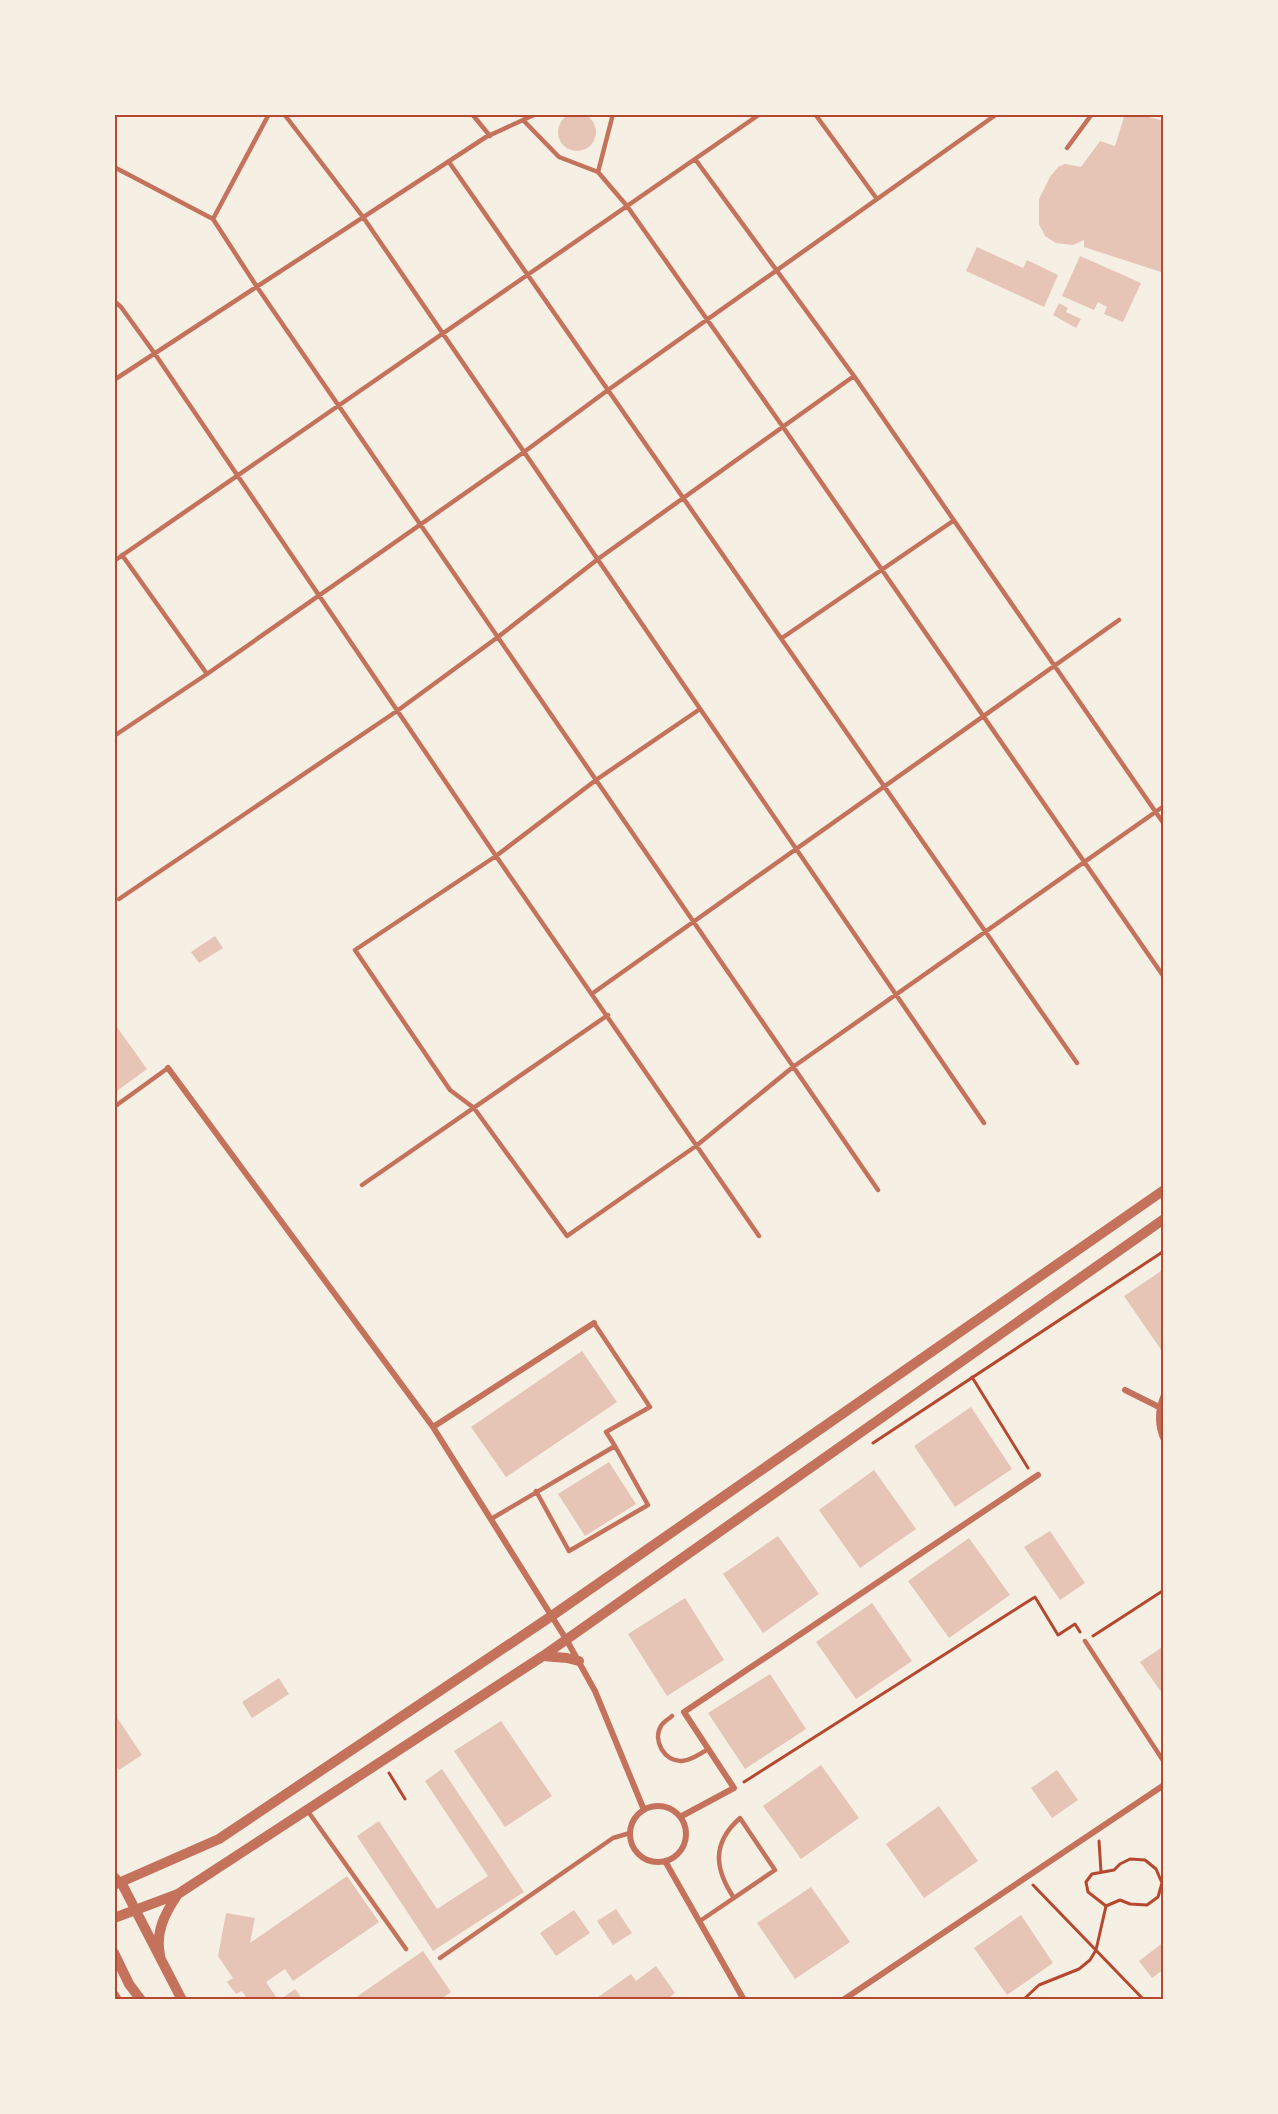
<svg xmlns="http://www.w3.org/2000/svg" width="1278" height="2114" viewBox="0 0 1278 2114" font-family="'IBM Plex Sans',sans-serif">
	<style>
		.building { fill: #e6c5b7 }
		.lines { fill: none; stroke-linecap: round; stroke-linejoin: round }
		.path { stroke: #b5482f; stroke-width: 3 }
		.service { stroke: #c5725c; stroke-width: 4.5 }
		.minor { stroke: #c5725c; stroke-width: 6 }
		.tertiary { stroke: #c5725c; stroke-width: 10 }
		.neatline { fill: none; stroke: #b5482f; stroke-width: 2 }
	</style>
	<rect width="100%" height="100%" fill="#f6efe4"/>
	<path class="building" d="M558 132a19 19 0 1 1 38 0a19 19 0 1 1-38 0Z
		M1125,114H1138L1164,121V273L1084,247V240L1073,245L1056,243L1045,236L1039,224V199L1050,177L1058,167L1065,164L1081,167L1100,141L1115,146Z
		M977,247L1023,268L1027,260L1058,275L1044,307L966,271Z
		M1080,256L1141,283L1123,322L1104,314L1107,307L1098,302L1094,310L1062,296Z
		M1059,303L1068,308L1066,312L1081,319L1076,328L1053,315Z
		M215,936L223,948L199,963L191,952Z
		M114,1023L147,1069L114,1093Z
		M1164,1269V1354L1124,1296Z
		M582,1351L617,1402L506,1477L471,1427Z
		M971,1407L1012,1469L955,1507L914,1446Z
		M609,1462L636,1504L585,1536L558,1494Z
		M874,1470L916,1529L860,1568L819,1510Z
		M1050,1531L1085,1583L1060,1600L1024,1547Z
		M778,1536L819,1594L763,1633L723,1574Z
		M969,1538L1010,1595L949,1638L908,1581Z
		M685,1598L724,1660L667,1696L628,1634Z
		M872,1603L912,1661L856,1699L816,1642Z
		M1164,1646V1696L1140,1662Z
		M770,1674L806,1729L745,1769L708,1713Z
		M279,1678L289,1694L252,1718L242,1702Z
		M114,1713L142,1755L119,1770L114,1763Z
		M501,1721L552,1796L505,1827L454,1751Z
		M821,1765L859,1818L801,1859L763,1806Z
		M442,1769L524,1892L433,1951L357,1836L379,1821L437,1909L488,1876L425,1781Z
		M1057,1770L1078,1800L1052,1818L1031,1788Z
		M939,1806L978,1861L924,1898L886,1844Z
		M347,1876L379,1922L293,1981L285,1969L266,1982L278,2000H248L242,1991L236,1994L227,1982L233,1978L218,1956L226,1913L255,1918L250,1943Z
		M811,1887L850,1942L795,1979L757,1923Z
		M616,1909L632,1933L613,1945L597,1921Z
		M574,1910L590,1933L556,1956L540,1933Z
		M1021,1915L1053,1963L1007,1995L974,1948Z
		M1164,1942V1969L1152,1978L1139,1961Z
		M423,1951L451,1992L440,2000H352Z
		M656,1966L675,1993L666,2000H594L631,1974L636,1981Z
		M295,1989L303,2000H280Z"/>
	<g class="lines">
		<path class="path" d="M972,1377L1028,1468
			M873,1443L1164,1251
			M1093,1636L1164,1590
			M389,1773L405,1799
			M744,1782L1035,1597L1058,1635L1075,1624L1080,1632
			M1099,1841L1101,1872
			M1130,1859L1145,1860L1156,1869L1162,1883L1158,1897L1147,1905L1130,1904L1120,1900L1106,1906L1088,1892L1086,1882L1092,1874L1114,1870L1120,1864Z
			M1033,1885L1144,2000
			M1023,2000L1039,1985L1079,1969L1090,1960L1096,1950L1106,1906"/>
		<path class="service" d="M284,114L363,217L984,1123
			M472,114L490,136
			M815,114L877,199
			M523,120L559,157L598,172L627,206L783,427L1164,977
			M1067,148L1092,114
			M695,159L854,376L1164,824
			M449,162L1077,1063
			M114,167L213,219L257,287L878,1190
			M598,172L613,114
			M213,219L269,114
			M114,301L121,307L155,354L496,856L759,1236
			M114,380L486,137L536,114
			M122,555L207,674
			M114,561L760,114
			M782,638L953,521
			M700,709L596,780L496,856L355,950L450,1090L474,1108L567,1236L696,1146L793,1067L1164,806
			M114,736L207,674L524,452L608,390L997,114
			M119,899L397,711L498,637L598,559L854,376
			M593,993L1119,620
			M114,1107L168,1068
			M362,1185L608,1015
			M594,1323L650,1407L606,1432L615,1446
			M491,1519L615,1446L648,1505L569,1551L536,1491
			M1085,1641L1164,1762
			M672,1716C669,1719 663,1722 661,1726C652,1741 665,1762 682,1761C692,1760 700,1754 708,1749
			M307,1810L406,1949
			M700,1921L775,1870L740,1818C712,1843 714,1868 734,1898
			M440,1958L613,1838L630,1833"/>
		<path class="minor" d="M168,1068L433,1427
			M594,1323L433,1427L566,1639L595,1691L644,1810
			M1125,1390L1159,1407
			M1164,1395C1158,1409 1157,1425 1164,1440
			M630 1834a28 28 0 1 1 56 0a28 28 0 1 1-56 0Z
			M680,1817L734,1788L684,1712L1038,1475
			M665,1861L744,2000
			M114,1874L121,1882
			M843,2000L1164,1785"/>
		<path class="tertiary" d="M543,1656L567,1658L579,1661
			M121,1882L182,2000
			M114,1885L219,1839L553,1615L1164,1190
			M114,1918L178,1894L543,1656L1164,1219
			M114,1953L129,1984L141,2000
			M160,1955C155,1932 165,1913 178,1894
			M114,1995L117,2000"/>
	</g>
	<rect width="1278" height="2114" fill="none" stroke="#f6efe4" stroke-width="231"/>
	<rect x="116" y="116" width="1046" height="1882" class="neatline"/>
</svg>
